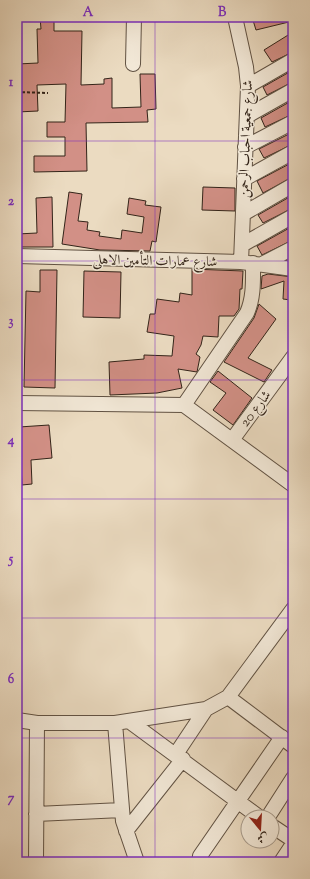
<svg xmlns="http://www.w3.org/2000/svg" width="310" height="879" viewBox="0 0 310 879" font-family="'Sorts Mill Goudy',Amiri,serif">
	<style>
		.building { fill: #d29086; stroke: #332419 }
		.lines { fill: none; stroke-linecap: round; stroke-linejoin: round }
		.minor-casing { stroke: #615243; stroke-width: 16 }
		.path { stroke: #332419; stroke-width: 2; stroke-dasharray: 3 2; stroke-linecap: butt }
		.minor { stroke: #f2e8d7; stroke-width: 14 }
		.grid { fill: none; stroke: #7b2cbf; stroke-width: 1; stroke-opacity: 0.55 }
		.labels { text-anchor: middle; stroke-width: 3; stroke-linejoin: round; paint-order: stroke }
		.street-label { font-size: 14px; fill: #332419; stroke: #f2e8d7 }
		.neatline { fill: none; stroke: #7b2cbf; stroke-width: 1.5 }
		.grid-label { font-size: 13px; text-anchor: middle; font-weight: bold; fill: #7b2cbf }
	</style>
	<rect width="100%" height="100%" fill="#ebdbc1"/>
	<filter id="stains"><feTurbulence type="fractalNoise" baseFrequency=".005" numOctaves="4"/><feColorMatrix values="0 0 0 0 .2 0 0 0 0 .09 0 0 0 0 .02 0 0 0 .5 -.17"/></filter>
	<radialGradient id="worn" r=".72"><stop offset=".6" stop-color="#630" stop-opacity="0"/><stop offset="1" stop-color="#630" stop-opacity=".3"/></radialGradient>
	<path class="building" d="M40,17H54V31H82L81,85L104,84V79L112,78V108L141,107L140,74H155L156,109L147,110L148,122L86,123L87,171L34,172V156H65V137H47V122H65L66,84L37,85L38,111L17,112V64L38,63L37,29H41Z
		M252,17H293V21L256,30Z
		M293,32V52L272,62L264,50Z
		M293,70V82L267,95L263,87Z
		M293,100V114L265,127L261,118Z
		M293,132V144L264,158L259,149Z
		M293,162V177L263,193L257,181Z
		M203,187L235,188V211L202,210Z
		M69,192L82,194L78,221L88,222L87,230L100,232L99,236L121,239L122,230L142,233L144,217L127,214L129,198L146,201L145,205L161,207L156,242L152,241L150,251L100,250L62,244Z
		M293,195V208L263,223L258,215Z
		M52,197L53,247H17V234L37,233L36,198Z
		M293,226V240L262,255L257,246Z
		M192,269L243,271L242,289H240L239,309L234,316H219L218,337L203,336L201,345L196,354L200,357L197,372L178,369L182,388L157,393L110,395L109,362L144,359V355L172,356L174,336L147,332L150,314H155L157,299L179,302L180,293L192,295Z
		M40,270H57L55,388L24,387L26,291L40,292Z
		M84,271L121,272L120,318L83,317Z
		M268,274L293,277L291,300L283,299L284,281L261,289L262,276Z
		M259,304L276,319L248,358L272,370L264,382L224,362L254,318Z
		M218,371L252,398L233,425L213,410L226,393L210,382Z
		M49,425L52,458L31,460L32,484L22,485L19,427Z"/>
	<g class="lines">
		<g class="minor-casing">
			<path id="minor" d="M235,17L246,67L248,86L241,262
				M133,64L134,17
				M248,86L293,60
				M247,116L293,90
				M245,147L293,122
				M244,179L293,152
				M243,214L293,185
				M242,245L293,216
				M17,256L241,262L293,269
				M262,264L293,248
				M17,403L184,405L293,485
				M184,405L247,313C254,297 253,280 253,263
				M232,440L293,357
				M228,697L293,746
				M17,720L37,723H115L206,709L228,697L293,609
				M129,721L259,817
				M115,723L123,821L137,862
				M176,754L206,709
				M36,814L122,810
				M268,817L293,778
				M272,826L293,840
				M126,831L183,759
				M36,862L37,723
				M199,862L200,856L282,737
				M281,862L293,844"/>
		</g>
		<path class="path" d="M17,92L48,93"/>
		<use href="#minor" class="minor"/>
	</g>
	<path class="grid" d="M155,17V862M17,141H293M17,261H293M17,380H293M17,499H293M17,618H293M17,738H293"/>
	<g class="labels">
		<g class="street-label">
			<text transform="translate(245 139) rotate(-88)" y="5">شارع جمعية احباب الرحمن</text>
			<text transform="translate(155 260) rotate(1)" y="5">شارع عمارات التأمين الاهلى</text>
			<text transform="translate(255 408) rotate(-53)" y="5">شارع 20</text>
		</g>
	</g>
	<rect width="310" height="879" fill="none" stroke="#ebdbc1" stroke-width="44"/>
	<g transform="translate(260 829) rotate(162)"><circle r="19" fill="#f2e8d7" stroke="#a69a8b"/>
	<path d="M0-3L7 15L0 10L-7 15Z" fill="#8f2418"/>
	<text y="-6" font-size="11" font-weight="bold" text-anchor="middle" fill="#332419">ش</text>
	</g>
	<rect x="22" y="22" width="266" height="835" class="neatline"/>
	<g class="grid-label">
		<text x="88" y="16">A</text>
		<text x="222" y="16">B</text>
		<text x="11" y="86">1</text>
		<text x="11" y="205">2</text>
		<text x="11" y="325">3</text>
		<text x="11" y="444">4</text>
		<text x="11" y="563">5</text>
		<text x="11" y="683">6</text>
		<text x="11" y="802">7</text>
	</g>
	<rect width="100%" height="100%" filter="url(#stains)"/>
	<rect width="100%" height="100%" fill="url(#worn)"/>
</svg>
